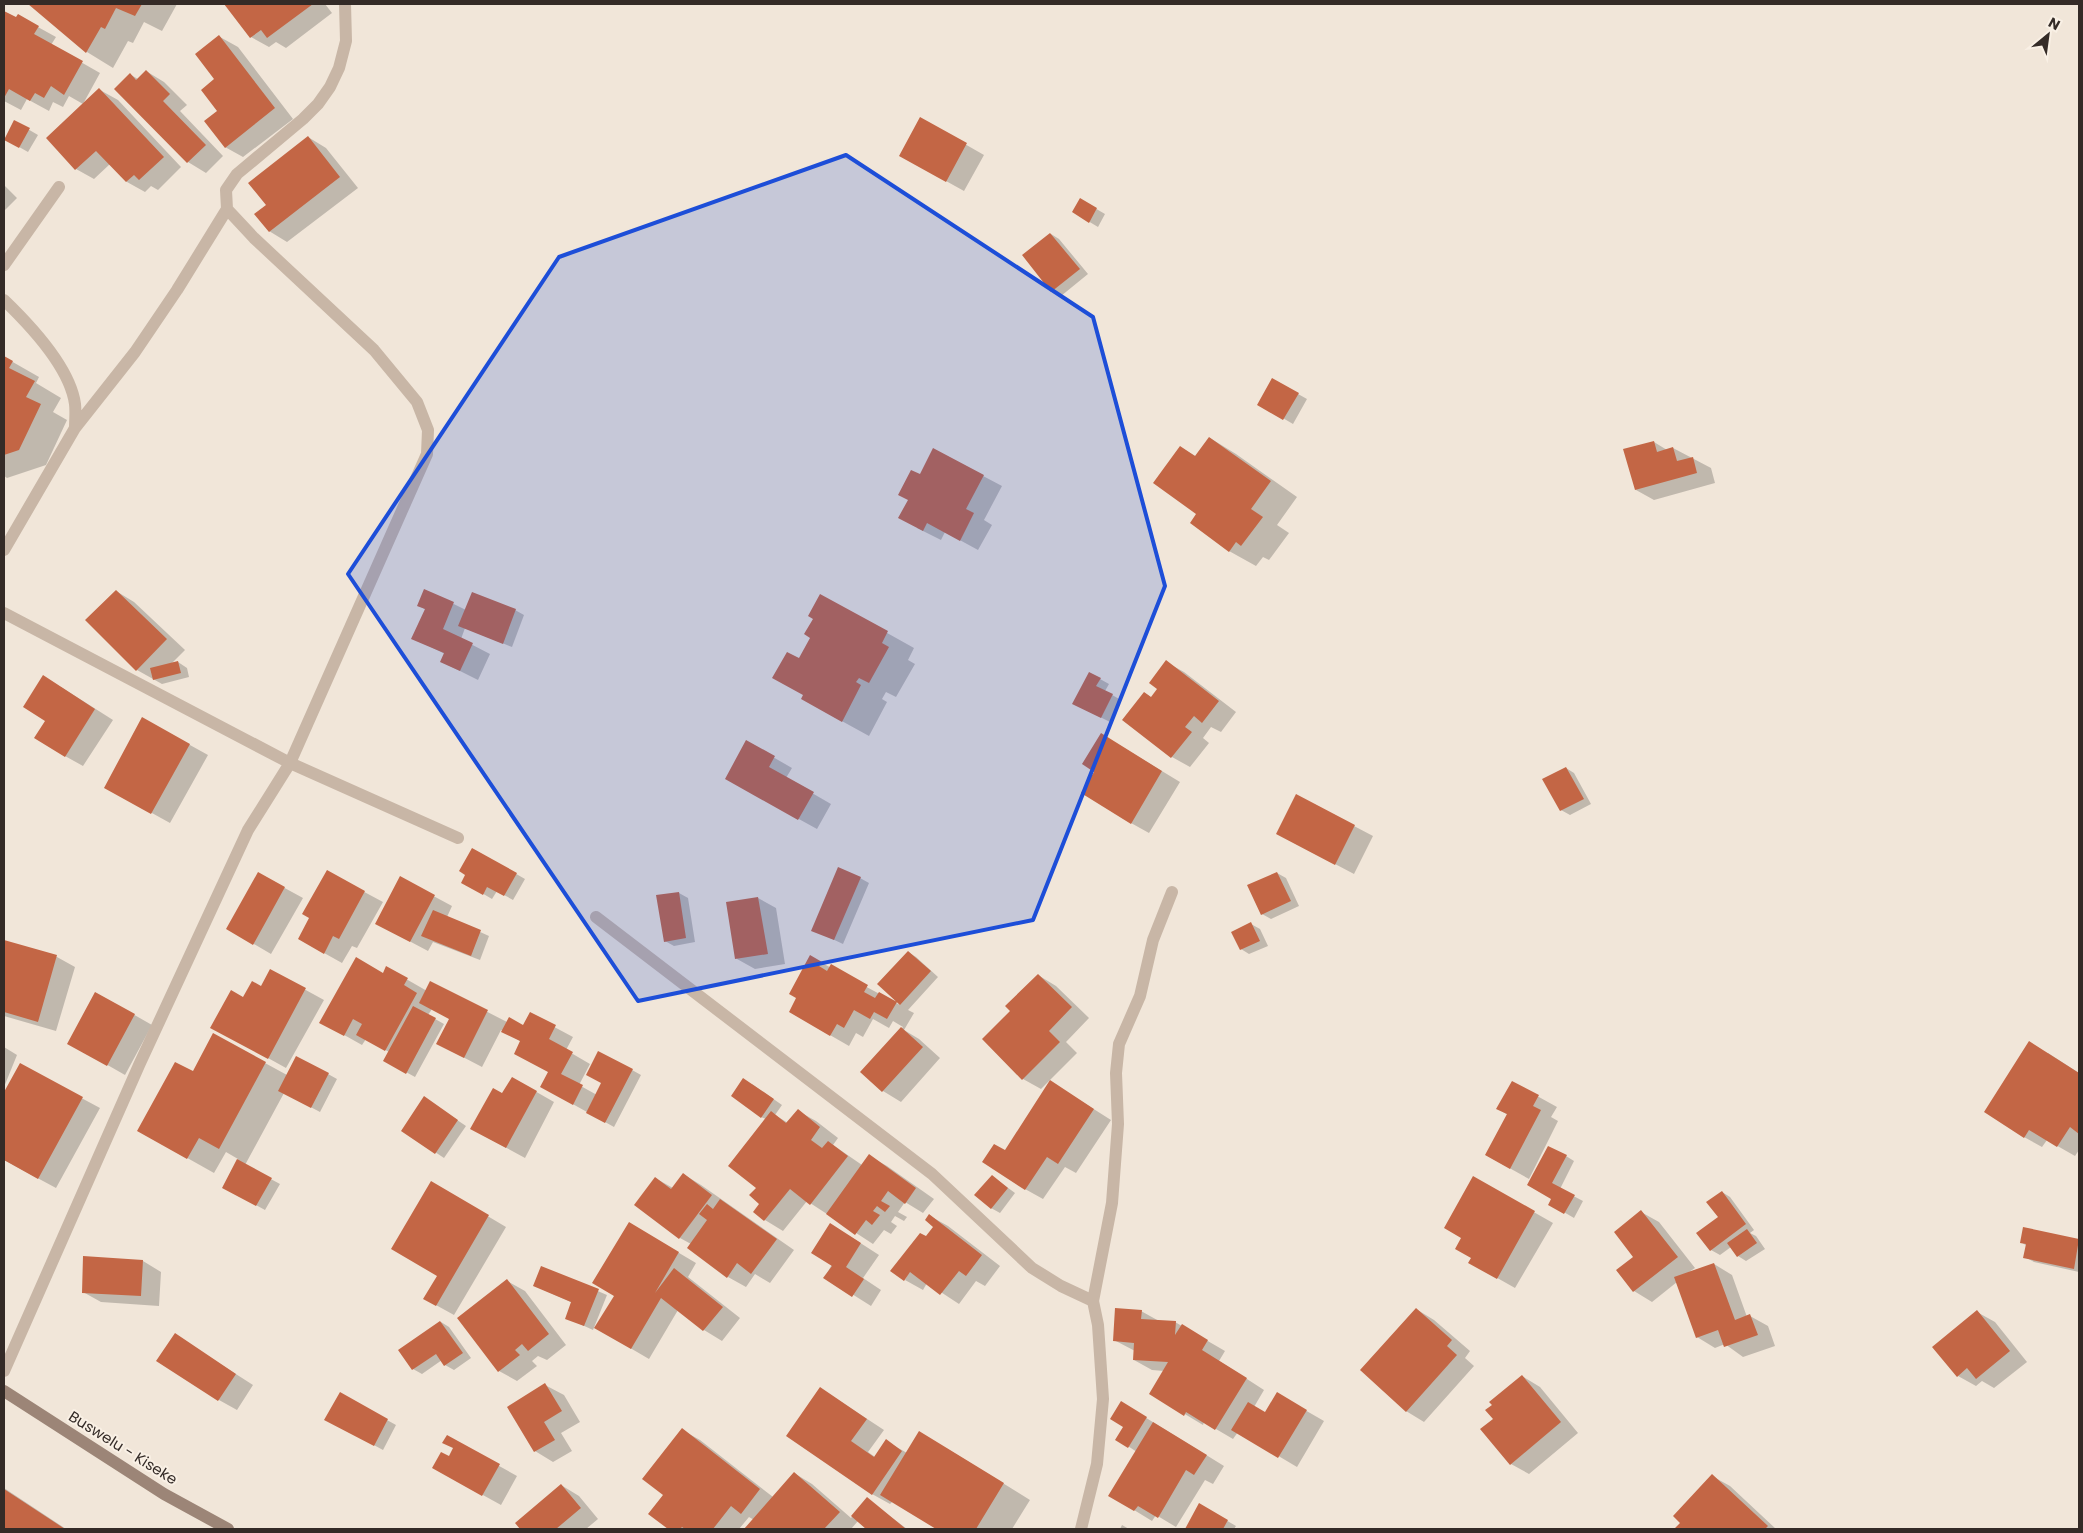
<svg xmlns="http://www.w3.org/2000/svg" width="2083" height="1533" viewBox="0 0 2083 1533" font-family="Poppins,sans-serif">
	<style>
		.shadow { fill: #0003 }
		.building { fill: #c36645 }
		.lines { fill: none; stroke-linecap: round; stroke-linejoin: round }
		.street { stroke: #c8b6a6; stroke-width: 12 }
		.secondary { stroke: #9c8577; stroke-width: 12 }
		.marked { fill: #1d4ed8; fill-opacity: 0.2; stroke: #1d4ed8; stroke-width: 4; stroke-linejoin: round }
		.labels { text-anchor: middle; stroke-width: 4; stroke-linejoin: round; paint-order: stroke }
		.street-label { font-size: 15px; fill: #342b27; stroke: #f9f0e5 }
	</style>
	<rect width="100%" height="100%" fill="#f1e6d9"/>
	<path class="shadow" d="M30,4H177L162,31L144,22L133,43L128,41L113,68L87,52Z
		M226,4H325L332,13L286,48L276,42L269,47L251,37Z
		M4,12L16,19L18,16L56,37L51,45L100,73L83,104L69,96L63,107L53,102L49,111L27,99L21,110L4,101Z
		M220,37L238,47L293,119L243,157L225,147L216,79Z
		M146,71L164,82L187,105L180,111L223,156L206,173L188,162L131,75L138,79Z
		M100,90L118,100L181,167L158,190L151,186L145,192L127,182L110,164L94,179L76,169L47,138Z
		M921,119L984,155L964,191L901,156Z
		M14,121L38,135L28,152L5,139Z
		M308,137L326,148L358,188L287,242L269,231L267,205Z
		M4,185L17,198L4,211Z
		M1081,200L1105,214L1098,227L1073,212Z
		M1051,234L1059,239L1088,274L1061,296L1052,291Z
		M4,357L39,377L36,383L61,398L53,412L67,420L46,465L7,478L4,476Z
		M1273,380L1307,399L1293,424L1259,404Z
		M1210,438L1236,454L1297,497L1277,525L1289,533L1269,560L1263,557L1256,566L1229,551L1198,514L1180,447L1197,457Z
		M1654,442L1667,450L1673,448L1711,468L1715,483L1654,500L1636,490Z
		M934,450L1002,486L984,520L992,525L978,550L945,532L941,540L917,528L920,476Z
		M425,590L466,610H515L524,615L512,647L465,628L461,639L490,654L478,680L442,662L445,654L413,638L426,610L418,605Z
		M116,591L134,602L185,650L171,664L178,662L187,668L189,677L162,684L137,670Z
		M821,596L914,648L908,660L915,664L896,697L886,692L882,699L887,702L869,736L829,714L805,695L799,660L812,637Z
		M1166,662L1184,672L1236,712L1221,732L1211,727L1203,738L1209,743L1190,767L1172,757L1145,693L1152,698L1159,689Z
		M1100,679L1109,684L1105,691L1121,700L1110,722L1074,704Z
		M61,687L113,720L83,766L65,756L47,721Z
		M143,719L208,755L170,823L123,797Z
		M747,742L792,768L786,778L831,804L817,829L744,789Z
		M1119,745L1180,782L1149,833L1131,823Z
		M1566,768L1574,773L1591,804L1570,815L1561,810Z
		M1297,796L1373,836L1354,874L1278,834Z
		M473,849L525,879L513,900L497,891L492,899L463,882L467,875Z
		M327,872L383,902L357,948L352,946L342,963L299,939L311,918Z
		M1277,873L1286,878L1299,906L1271,919L1262,914Z
		M259,874L303,898L271,954L228,929Z
		M400,878L452,906L447,917L489,936L480,960L433,942L428,951L394,933Z
		M860,878L869,883L843,944L813,930Z
		M679,893L688,898L695,942L674,946L665,941Z
		M758,898L776,908L785,964L755,969L737,959Z
		M1251,924L1260,929L1268,946L1249,954L1241,949Z
		M4,941L57,957L75,967L56,1031L4,1016Z
		M908,952L916,957L938,977L908,1010L914,1013L904,1030L919,1039L940,1058L901,1102L883,1091L862,1072L903,1027L893,1021L889,1028L873,1019L863,1037L856,1033L849,1046L790,1012L798,998L811,957L900,1005L879,984Z
		M387,968L427,991L431,983L507,1022L523,1026L530,1014L573,1037L566,1050L590,1064L579,1085L597,1095L632,1070L641,1075L614,1127L560,1097L549,1072L522,1042L501,1030L482,1067L438,1044L450,1019L432,1009L428,1015L444,1024L415,1077L384,1060L389,1052L366,1039L362,1045L321,1022L383,974Z
		M271,971L324,1000L286,1068L230,1037L243,999L262,987Z
		M1038,975L1056,986L1089,1018L1066,1042L1077,1053L1041,1089L1023,1079L1012,1011Z
		M96,993L152,1025L125,1075L69,1043Z
		M214,1035L287,1075L328,1074L337,1079L320,1112L284,1093L245,1165L280,1184L265,1210L223,1187L238,1159L226,1152L214,1173L166,1146L194,1073Z
		M4,1047L17,1055L4,1087Z
		M2048,1053L2079,1073V1150L2075,1156L2047,1140L2042,1147L2024,1137Z
		M20,1065L100,1108L56,1188L4,1160V1095Z
		M512,1078L554,1102L525,1158L490,1139L503,1095Z
		M1051,1082L1111,1120L1076,1173L1065,1167L1043,1199L1025,1189L1005,1152Z
		M1512,1082L1557,1107L1551,1117L1558,1121L1529,1179L1486,1155L1508,1115L1498,1109Z
		M752,1084L782,1105L775,1115L788,1123L798,1111L816,1121L838,1138L833,1145L862,1165L869,1156L887,1166L934,1199L923,1213L905,1202L898,1212L907,1217L904,1221L895,1216L891,1222L897,1226L891,1234L884,1230L873,1244L807,1201L783,1231L765,1220L754,1212L760,1204L757,1188L766,1119L761,1117Z
		M432,1103L466,1126L444,1158L402,1130Z
		M1566,1156L1574,1161L1560,1189L1583,1201L1574,1218L1550,1204L1553,1199L1528,1185Z
		M683,1174L701,1185L794,1250L770,1283L755,1274L746,1287L728,1277L691,1244L680,1238L655,1178L673,1188Z
		M992,1176L1015,1193L1000,1213L991,1208Z
		M1474,1178L1553,1223L1515,1288L1469,1262L1472,1257L1462,1238Z
		M432,1183L506,1227L454,1315L425,1299L439,1276Z
		M1722,1192L1730,1197L1754,1230L1750,1233L1756,1236L1765,1249L1746,1261L1738,1256L1731,1247L1720,1255L1711,1250L1698,1233L1720,1217Z
		M1641,1212L1659,1222L1695,1268L1689,1272L1714,1264L1732,1275L1747,1317L1750,1316L1768,1326L1775,1346L1743,1357L1725,1344L1715,1348L1697,1337L1677,1282L1652,1302L1634,1291L1617,1271L1635,1257Z
		M930,1216L948,1226L1000,1266L985,1286L976,1281L959,1304L927,1283L923,1290L905,1280L926,1238L935,1227Z
		M2024,1228L2079,1240V1272L2034,1262L2025,1257L2027,1246L2021,1242Z
		M647,1234L696,1263L688,1277L740,1318L722,1341L704,1330L678,1310L649,1359L596,1328L616,1296Z
		M848,1235L879,1255L863,1278L881,1290L871,1306L825,1277Z
		M85,1258L143,1261L161,1272L159,1306L101,1302L83,1292Z
		M542,1267L607,1295L593,1330L567,1318L573,1303L535,1286Z
		M507,1281L525,1291L566,1345L547,1360L538,1356L532,1361L537,1366L517,1381L499,1371Z
		M1416,1309L1434,1320L1470,1351L1465,1358L1474,1366L1424,1422L1406,1411Z
		M1141,1311L1159,1321L1175,1322L1225,1351L1219,1361L1264,1390L1254,1407L1266,1414L1277,1394L1324,1421L1297,1467L1238,1432L1233,1439L1204,1422L1203,1425L1150,1393L1164,1371L1152,1370L1134,1360L1135,1351L1114,1340Z
		M1977,1312L1995,1322L2027,1362L1994,1388L1982,1381L1976,1386L1958,1376Z
		M441,1322L449,1327L471,1358L454,1370L445,1365L442,1360L422,1374L413,1369L400,1351Z
		M175,1335L253,1385L237,1410L219,1400Z
		M1522,1376L1540,1387L1578,1433L1529,1474L1511,1464L1494,1420Z
		M545,1385L564,1395L580,1422L561,1433L572,1451L553,1462L535,1451Z
		M820,1388L884,1430L868,1452L875,1457L886,1441L907,1453L946,1448L1030,1500L1012,1529H939L893,1501L890,1504L872,1494Z
		M340,1394L396,1425L383,1450L335,1424Z
		M1122,1403L1224,1466L1213,1484L1205,1480L1176,1527L1156,1515L1152,1521L1134,1510L1137,1452L1117,1439L1125,1426Z
		M682,1430L700,1440L773,1497L794,1473L812,1484L851,1518L867,1499L907,1529H868L858,1521L851,1529H745L754,1520L749,1517L739,1529H670L650,1514L664,1494Z
		M447,1437L517,1476L501,1505L452,1478L449,1458L455,1448Z
		M1712,1476L1730,1486L1776,1529H1676L1682,1523Z
		M561,1485L579,1496L598,1519L586,1529H522L517,1523Z
		M4,1488L66,1529H4Z
		M1200,1505L1236,1526L1234,1529H1186Z
		M1122,1525L1129,1529H1120Z"/>
	<path class="building" d="M28,4H142L135,16L116,8L105,29L101,27L86,53Z
		M224,4H313L267,38L261,30L250,38Z
		M4,11L16,17L18,14L39,26L34,34L83,61L64,95L51,86L44,98L35,93L30,101L9,89L4,98Z
		M219,35L275,108L225,148L204,121L217,111L201,90L214,79L195,54Z
		M146,70L170,94L163,101L206,145L187,163L114,89L130,73L136,80Z
		M99,88L164,157L139,180L134,175L126,182L96,151L75,170L46,138Z
		M920,117L967,143L946,182L899,156Z
		M14,120L30,128L19,148L4,140Z
		M308,136L340,177L269,232L254,214L266,205L248,183Z
		M1080,198L1097,208L1089,223L1072,212Z
		M1050,233L1080,269L1051,292L1022,255Z
		M4,356L13,361L9,368L35,381L26,397L41,404L19,450L4,455Z
		M1272,378L1299,393L1283,420L1257,405Z
		M1209,437L1271,481L1251,509L1263,517L1241,546L1236,542L1229,552L1190,523L1196,514L1153,483L1180,446L1195,456Z
		M1654,441L1657,452L1673,447L1677,461L1693,457L1697,473L1635,490L1623,449Z
		M933,448L984,475L966,509L974,513L960,541L927,523L923,531L898,518L908,500L898,495L911,470L920,474Z
		M424,589L454,602L443,629L473,643L460,671L440,662L444,653L411,639L425,609L417,606Z
		M116,590L167,639L136,671L85,620Z
		M472,592L516,609L503,644L458,626Z
		M820,594L888,631L882,643L889,647L869,683L859,678L856,682L861,685L842,722L801,699L803,695L772,678L787,652L799,658L810,638L804,634L813,619L808,616Z
		M1166,660L1219,701L1202,723L1194,716L1185,727L1192,732L1171,758L1122,720L1144,692L1151,697L1157,689L1149,683Z
		M178,661L181,673L153,680L150,668Z
		M1089,672L1101,678L1096,686L1113,694L1101,718L1072,704Z
		M43,675L95,709L65,757L34,738L45,721L23,707Z
		M142,717L190,744L151,814L104,788Z
		M1101,733L1162,771L1131,824L1081,793L1094,772L1082,764Z
		M746,740L775,756L769,767L814,792L798,820L725,779Z
		M1566,767L1584,799L1560,811L1542,779Z
		M1296,794L1355,825L1335,865L1276,834Z
		M472,848L517,873L504,896L487,887L483,895L461,883L465,875L459,871Z
		M838,867L861,877L834,940L811,931Z
		M327,870L365,891L339,939L333,936L324,954L298,939L309,918L302,914Z
		M258,872L285,887L253,945L226,929Z
		M1277,872L1291,901L1261,915L1247,885Z
		M400,876L435,895L410,942L375,924Z
		M679,892L686,938L664,942L656,895Z
		M758,897L768,954L735,959L726,902Z
		M433,910L481,930L471,956L421,936Z
		M1251,922L1260,941L1240,950L1231,932Z
		M4,940L57,955L38,1022L4,1012Z
		M908,951L931,971L900,1005L877,984Z
		M810,955L822,962L819,966L827,971L831,964L868,985L864,992L875,998L879,992L897,1002L887,1019L874,1012L870,1019L854,1010L844,1028L837,1024L830,1036L789,1012L796,998L789,994Z
		M356,957L383,973L386,966L408,978L404,985L417,993L385,1051L356,1035L362,1024L353,1019L344,1036L319,1023Z
		M270,969L306,988L268,1059L210,1028L231,990L243,997L252,981L261,986Z
		M1038,974L1072,1007L1049,1031L1060,1042L1022,1080L982,1039L1010,1011L1005,1006Z
		M430,981L488,1010L464,1058L436,1044L449,1019L419,1003Z
		M95,992L135,1014L107,1066L67,1044Z
		M413,1006L436,1018L406,1074L383,1061Z
		M530,1012L556,1025L549,1039L573,1052L561,1074L583,1085L573,1105L540,1087L548,1072L514,1054L520,1041L501,1032L509,1017L523,1025Z
		M901,1027L923,1047L882,1092L860,1072Z
		M213,1033L266,1062L219,1149L199,1138L187,1159L137,1131L175,1062L193,1071Z
		M2029,1041L2079,1073V1134L2070,1127L2057,1147L2029,1130L2024,1138L1984,1112Z
		M598,1051L633,1069L605,1123L586,1113L601,1083L586,1075Z
		M296,1056L329,1073L311,1108L278,1091Z
		M20,1063L83,1097L38,1179L4,1160V1092Z
		M512,1077L537,1091L506,1148L470,1129L493,1088L502,1093Z
		M743,1078L774,1099L761,1118L731,1096Z
		M1050,1080L1094,1109L1058,1164L1047,1157L1025,1190L982,1162L994,1144L1005,1150Z
		M1512,1081L1539,1095L1533,1106L1541,1110L1510,1169L1485,1155L1507,1114L1496,1109Z
		M424,1096L458,1120L435,1154L401,1131Z
		M798,1109L820,1127L811,1140L822,1148L828,1141L848,1156L810,1205L790,1189L764,1221L753,1212L759,1204L749,1195L756,1188L728,1166L771,1111L786,1123Z
		M1548,1146L1567,1155L1552,1183L1575,1195L1564,1214L1548,1205L1551,1199L1527,1185Z
		M869,1154L916,1188L905,1204L888,1191L881,1201L890,1206L885,1212L877,1206L873,1211L880,1215L872,1225L866,1220L855,1235L826,1214Z
		M237,1159L272,1178L256,1206L222,1188Z
		M683,1173L712,1195L679,1239L634,1205L655,1177L671,1189Z
		M992,1175L1008,1188L991,1209L974,1195Z
		M1473,1176L1535,1211L1497,1279L1468,1263L1471,1258L1455,1249L1461,1238L1444,1228Z
		M431,1181L489,1215L436,1306L423,1299L437,1276L391,1249Z
		M1722,1191L1746,1224L1710,1251L1696,1233L1718,1217L1706,1202Z
		M720,1199L777,1239L751,1274L737,1263L727,1278L687,1248L707,1220L699,1214L707,1204L713,1209Z
		M1641,1210L1678,1257L1633,1292L1616,1270L1633,1257L1614,1232Z
		M929,1214L982,1255L966,1276L959,1271L940,1295L910,1272L904,1281L890,1271L920,1233L926,1236L933,1227L925,1220Z
		M629,1222L679,1252L655,1293L674,1268L723,1307L703,1331L661,1298L631,1349L594,1328L614,1296L592,1283Z
		M830,1223L861,1243L846,1267L864,1279L852,1297L823,1278L832,1266L811,1253Z
		M2023,1227L2079,1239L2074,1269L2023,1258L2026,1244L2020,1243Z
		M1747,1229L1757,1243L1737,1257L1727,1243Z
		M83,1256L143,1260L141,1296L82,1293Z
		M1714,1263L1735,1320L1750,1314L1758,1335L1724,1347L1718,1330L1696,1338L1674,1277Z
		M541,1266L599,1289L584,1326L565,1319L571,1302L533,1286Z
		M507,1279L549,1334L528,1351L522,1344L515,1350L520,1355L498,1372L457,1318Z
		M1115,1308L1142,1310L1141,1319L1176,1321L1175,1335L1182,1324L1208,1340L1202,1350L1247,1378L1215,1430L1186,1412L1184,1416L1149,1394L1168,1362L1133,1360L1134,1343L1113,1341Z
		M1416,1308L1452,1340L1447,1346L1457,1355L1406,1412L1360,1370Z
		M1977,1310L2010,1351L1976,1379L1967,1368L1957,1377L1932,1347Z
		M440,1321L463,1353L444,1366L436,1354L412,1370L398,1350Z
		M175,1333L236,1374L218,1401L156,1361Z
		M1522,1375L1561,1422L1510,1465L1480,1429L1493,1419L1485,1410L1492,1405L1489,1402Z
		M545,1383L562,1411L544,1422L555,1440L534,1452L507,1407Z
		M820,1387L867,1419L851,1441L874,1457L886,1439L902,1451L872,1495L786,1436Z
		M340,1392L388,1419L374,1446L324,1420Z
		M1277,1392L1307,1410L1278,1458L1231,1430L1248,1402L1265,1412Z
		M1121,1401L1147,1417L1128,1448L1115,1440L1123,1427L1110,1419Z
		M1153,1422L1207,1455L1194,1475L1186,1470L1158,1518L1138,1506L1134,1511L1108,1496Z
		M682,1428L760,1489L741,1514L731,1506L713,1529H685L682,1527L680,1529H668L648,1514L663,1495L642,1479Z
		M919,1431L1004,1483L976,1529H936L880,1495Z
		M447,1435L500,1464L482,1496L432,1468L441,1452L449,1456L453,1448L442,1443Z
		M794,1472L840,1512L824,1529H744Z
		M1712,1474L1768,1526L1765,1529H1674L1680,1523L1673,1516Z
		M561,1484L581,1508L556,1529H520L515,1523Z
		M4,1489L65,1529H4Z
		M867,1497L906,1529H866L851,1516Z
		M1199,1503L1228,1520L1223,1529H1185Z"/>
	<g class="lines">
		<path class="street" d="M4,265L59,187
			M4,300C30,325 70,367 75,404C76,412 75,420 75,428
			M4,550L75,428L135,352L177,290L227,209
			M4,613L290,763L458,838
			M596,917L932,1174L1032,1268L1061,1286L1093,1301
			M4,1371L140,1063L248,830L290,763L427,454L428,430L417,402L374,350L254,238L227,209L226,190L237,174L303,119L318,104L330,87L339,68L346,41L345,4
			M1081,1529L1097,1464L1103,1399L1098,1325L1093,1301L1112,1203L1118,1124L1116,1073L1119,1044L1140,996L1153,940L1172,892"/>
		<path class="secondary" d="M4,1391L164,1494L228,1529"/>
	</g>
	<path class="marked" d="M846,155L1093,317L1165,586L1033,920L638,1001L348,574L559,257Z"/>
	<g class="labels">
		<g class="street-label">
			<text transform="translate(123 1448) rotate(32)" y="5">Buswelu - Kiseke</text>
		</g>
	</g>
	<rect width="2083" height="1533" fill="none" stroke="#342b27" stroke-width="10"/>
	<g transform="translate(2048 35) rotate(29)" stroke="#f9f0e5" stroke-width="4" paint-order="stroke">
	<path d="M0-4L9 19L0 12L-9 19Z" fill="#342b27"/>
	<text y="-8" font-size="14" font-weight="bold" text-anchor="middle" fill="#342b27">N</text>
	</g>
</svg>
